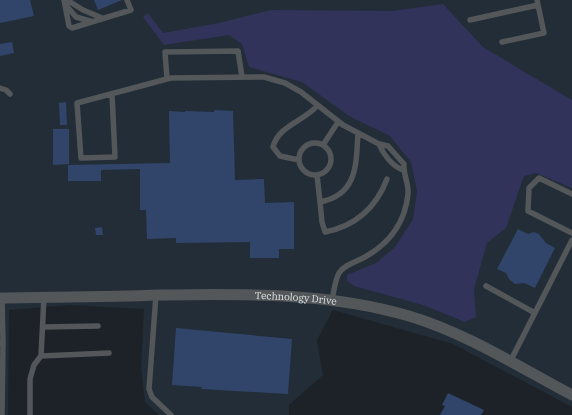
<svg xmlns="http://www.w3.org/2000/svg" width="572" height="415" viewBox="0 0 572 415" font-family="'IBM Plex Serif',serif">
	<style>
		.built { fill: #222d37 }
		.green { fill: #32335a }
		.building { fill: #31456a }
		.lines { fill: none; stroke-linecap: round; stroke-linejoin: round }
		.service { stroke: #535759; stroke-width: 5.5 }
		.tertiary { stroke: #535759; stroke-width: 11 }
		.labels { text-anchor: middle; stroke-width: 3.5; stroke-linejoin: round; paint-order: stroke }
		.street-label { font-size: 10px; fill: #dee2e6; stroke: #090b0e }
	</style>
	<rect width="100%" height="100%" fill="#1c2228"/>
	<path class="built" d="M0,0H572V407L453,344L333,310L317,340L323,375L289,405V415H159L145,402L141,366L144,309L70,305L9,310L8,415H0Z"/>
	<path class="green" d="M443,4L483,47L572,100V188L536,173L524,176L506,228L487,243L474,289L476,317L465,322L423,305L354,286L347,281V275L376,263L395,247L413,219L417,191L411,162L390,136L349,116L302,82L249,67L242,44L229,35L164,45L143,17L148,13L163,33L219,23L271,10L392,11Z"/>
	<path class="building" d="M0,0H30L34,16L0,23Z
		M94,0H122L98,10Z
		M12,42L14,53L0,56V44Z
		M66,102L67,125H60L59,103Z
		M214,110L233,111L235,180L264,179L265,203L294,202V249H279V258H250V242L176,243V238L147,239L146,210H140V169L101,170V181H68V165L170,163L169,111L185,112V111L214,112Z
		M53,129H69V164L53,165Z
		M102,227L103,235H96L95,228Z
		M518,229L528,234L534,232L539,234L546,243L555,248L535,288L524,283L515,284L509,279L506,273L497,269Z
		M176,328L292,339L288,394L201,389L202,387L172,385Z
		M448,393L484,410L481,415H440L445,406L442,405Z"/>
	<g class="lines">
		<path class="service" d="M64,0L69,26L72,28L131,10L127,0
			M67,0L83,10L102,18
			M65,4L76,17L90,21
			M470,20L538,5
			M502,42L544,33L537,0
			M167,79L165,52L238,51L242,77
			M0,88L6,90L10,94
			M112,94L115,157L81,158L77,103L167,79L171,78L264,77L285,83L301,92L343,125L379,144L388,146L404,164C403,174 409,184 408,194C405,223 390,243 365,257C356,262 345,264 339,273C335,280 334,291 332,300
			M358,133C356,164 358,195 320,202L322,222L325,232C355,226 376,208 387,179
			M299 159a16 16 0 1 1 32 0a16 16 0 1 1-32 0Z
			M379,144C383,154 392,166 403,170
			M323,145L338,122
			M299,160L280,156L273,147C278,126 304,121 317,106
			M317,175L320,202
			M572,194L539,178L529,188L528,211L572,233
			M486,286L535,313
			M156,295L149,389L152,397L171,415
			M43,327L98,326
			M0,343H3L2,298
			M41,356L109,353
			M510,362L572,240
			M2,415L3,343
			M30,415V379L34,365L41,356L44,297"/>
		<path class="tertiary" id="s1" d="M0,298C53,297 107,297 160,295C244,294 328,292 409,316C466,333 519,367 572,395"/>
	</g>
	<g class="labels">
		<g class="street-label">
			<text dy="4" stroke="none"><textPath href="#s1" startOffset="296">Technology Drive</textPath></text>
		</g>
	</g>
</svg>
